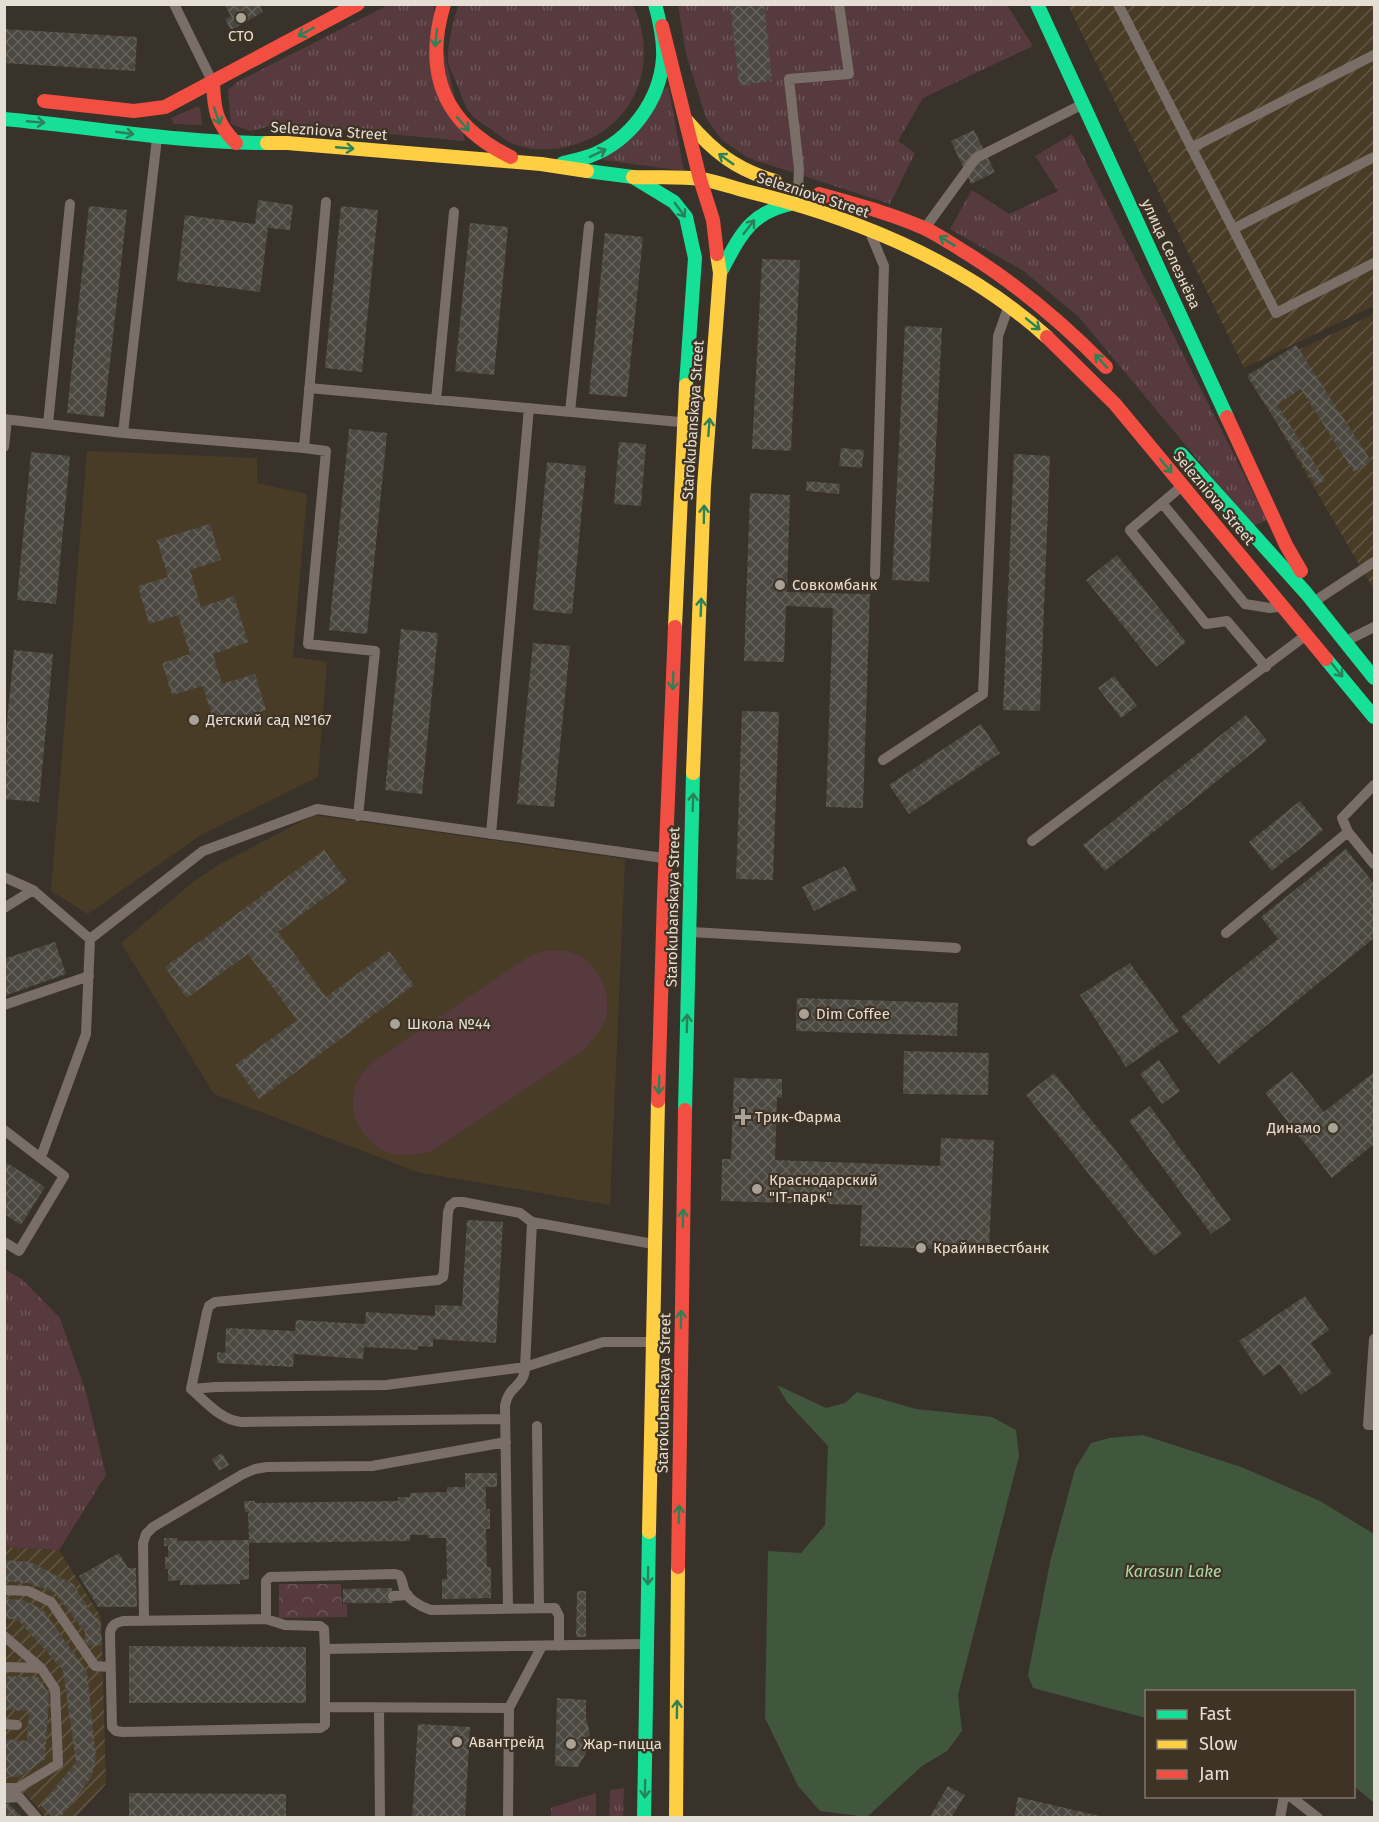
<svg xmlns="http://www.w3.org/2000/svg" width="1379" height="1822" viewBox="0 0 1379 1822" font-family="'Fira Sans',sans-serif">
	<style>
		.built { fill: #493c27 }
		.industrial { fill: url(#industrial-furrows) }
		.grass { fill: url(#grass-tufts) }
		.park { fill: url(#park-crowns) }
		.pitch { fill: #563a3d }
		.water { fill: #40573d }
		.building { fill: url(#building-cross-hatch) }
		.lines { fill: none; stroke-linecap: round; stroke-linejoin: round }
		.lane { stroke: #796e68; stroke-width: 10 }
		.fast { stroke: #16e098; stroke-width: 14 }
		.slow { stroke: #ffcf43; stroke-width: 14 }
		.jam { stroke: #f24e42; stroke-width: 14 }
		.oneway { stroke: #2c8158 }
		.poi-dot { fill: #a8a299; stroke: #3e3324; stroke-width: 2 }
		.labels { text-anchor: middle; stroke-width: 4.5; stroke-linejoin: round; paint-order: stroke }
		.poi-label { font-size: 15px; fill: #e5ded5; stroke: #3e3324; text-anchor: start }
		.street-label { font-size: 15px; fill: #e5ded5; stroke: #3e3324 }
		.water-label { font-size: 16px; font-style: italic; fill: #abdba8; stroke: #3e3324 }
	</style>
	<defs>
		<pattern id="industrial-furrows" width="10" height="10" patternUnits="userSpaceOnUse" patternTransform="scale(1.5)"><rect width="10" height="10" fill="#493c27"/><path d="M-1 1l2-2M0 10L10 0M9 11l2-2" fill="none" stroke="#635845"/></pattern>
		<pattern id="grass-tufts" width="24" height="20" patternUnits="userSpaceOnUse" patternTransform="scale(1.5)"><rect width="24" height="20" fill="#563a3d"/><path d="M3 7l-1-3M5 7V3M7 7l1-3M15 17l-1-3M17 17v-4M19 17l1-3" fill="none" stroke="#6e5658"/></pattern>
		<pattern id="park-crowns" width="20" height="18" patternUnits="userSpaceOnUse" patternTransform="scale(1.5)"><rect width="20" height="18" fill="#563a3d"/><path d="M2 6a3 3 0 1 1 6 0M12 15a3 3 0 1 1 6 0" fill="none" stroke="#6e5658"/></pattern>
		<pattern id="building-cross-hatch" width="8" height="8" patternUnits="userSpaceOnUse" patternTransform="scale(1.5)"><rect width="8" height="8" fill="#4a4840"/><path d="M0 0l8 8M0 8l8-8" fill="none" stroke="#64625b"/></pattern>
	</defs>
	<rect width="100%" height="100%" fill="#38322a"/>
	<path class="built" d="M87,451L257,458V483L307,494L293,657L327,662L318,777L201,835L88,914L51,891Z
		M314,815L625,859L610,1205L417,1172L214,1094L121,943L189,885L218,865Z"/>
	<path class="industrial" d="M1068,5H1374V306L1244,368Z
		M1374,314V590L1248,374Z
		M5,1547L59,1550L101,1617L106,1784L76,1817H46L25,1793H5Z"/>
	<path class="grass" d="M388,5H433L465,141L280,124L250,131L231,124L228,90L237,82Z
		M459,5H633C660,62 636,126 574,145C554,151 530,151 511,143C504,140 498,134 492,130C485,125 475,120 470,113C464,106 461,93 457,84C454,77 450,70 448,63C446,53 454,14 459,5Z
		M678,5H1007L1033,46L923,98L898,141L915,153L890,204L748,158L722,140L706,118L686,54Z
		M668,85L684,171L603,160Z
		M198,106L200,108L202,125L174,124L171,118Z
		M1072,134L1267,520L1253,526L1078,316L1022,270L950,229L972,190L1009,214L1058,191L1035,156Z
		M4,1269L23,1280L60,1318L86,1392L106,1475L59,1550L5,1547Z
		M624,1788L623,1817H609L610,1790Z
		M596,1793V1817H551V1808Z"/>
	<path class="park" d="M279,1584H341L342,1604H347V1617L279,1618Z"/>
	<path class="pitch" d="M546,950C554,951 562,950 570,952C597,959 614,994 605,1020C600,1032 591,1041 583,1051L432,1151C418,1154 404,1158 390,1153C363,1145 345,1110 356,1084C361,1073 368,1066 377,1059L528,957Z"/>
	<path class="water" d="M777,1385L826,1408L845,1403L857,1392L916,1409L992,1417L1016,1430L1019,1456L958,1695L962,1731L947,1751L922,1766L867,1817L820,1811L798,1786L765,1718L768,1551L801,1553L825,1525L828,1446L787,1402Z
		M1143,1435L1241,1467L1320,1501L1374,1534V1803L1354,1786V1692H1146V1718L1033,1688L1028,1675L1050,1562L1075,1469L1091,1443L1109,1438Z"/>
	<path class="building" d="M224,4H259L263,12L231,30L225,19L231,16Z
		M730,4H764L772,81L739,85Z
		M4,29L137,37L135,71L4,63Z
		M974,130L995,172L971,184L951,141Z
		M258,200L293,205L290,230L268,228L260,292L177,281L185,215L255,224Z
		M89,206L127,210L104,417L67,413Z
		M341,206L378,210L362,372L325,368Z
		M470,223L508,227L494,375L455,371Z
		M605,233L643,237L627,397L589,394Z
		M762,259L800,260L791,451L752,449Z
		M905,326L942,328L929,582L892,580Z
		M1296,345L1371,461L1354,472L1301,389L1277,405L1325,480L1317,486L1247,376Z
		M349,429L387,433L367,634L329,630Z
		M619,442L646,444L641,506L614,504Z
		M841,448L864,450L862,468L839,466Z
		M31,452L70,456L56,604L17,600Z
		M1014,454L1050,456L1040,711L1003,710Z
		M547,462L586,466L572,614L533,610Z
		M807,481L840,484L839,494L806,491Z
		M750,493L790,495L787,592L870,594L863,808L826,807L833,608L786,606L784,662L744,661Z
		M210,524L221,560L190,570L201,607L234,596L248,642L213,654L222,684L255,674L266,710L215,725L203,686L172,695L162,663L190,654L178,615L149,624L138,586L168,577L157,540Z
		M1117,555L1186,642L1156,667L1086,580Z
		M401,629L438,633L422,794L385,790Z
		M533,643L570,646L554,807L517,804Z
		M14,650L53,654L39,802L4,799V753Z
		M1114,676L1137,706L1121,718L1098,688Z
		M742,711L779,712L773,880L736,879Z
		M1246,715L1267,741L1105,871L1083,845Z
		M981,724L1000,753L909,814L889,785Z
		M1300,801L1323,830L1272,871L1249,842Z
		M1346,849L1374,884V938L1219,1064L1181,1017L1278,939L1261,917Z
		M324,850L347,881L278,932L326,997L389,951L414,985L259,1099L235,1065L297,1020L248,954L187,998L165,967Z
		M845,866L857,890L814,911L802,887Z
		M55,942L66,974L4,996V959Z
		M1130,963L1179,1031L1126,1067L1080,995Z
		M797,998L958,1003L957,1036L796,1031Z
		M904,1051L989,1053L988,1095L903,1094Z
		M1159,1060L1180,1091L1162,1104L1140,1074Z
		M1292,1072L1324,1112L1374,1072V1144L1332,1178L1265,1093Z
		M1054,1073L1182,1234L1154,1256L1026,1095Z
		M734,1078L782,1079V1098L777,1097L775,1160L940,1166L941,1138L994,1140L989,1251L860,1246L862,1205L721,1201L722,1159H731Z
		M1150,1106L1231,1220L1211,1234L1129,1121Z
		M4,1161L45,1187L21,1225L4,1214Z
		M467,1220L503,1222L496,1343L433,1339V1347L418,1346V1350L364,1347L363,1359L294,1354L293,1367L217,1363V1352L225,1353L226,1328L295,1331L296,1320L365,1324L366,1312L435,1316V1305L462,1306Z
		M1305,1296L1329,1330L1311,1343L1332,1373L1301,1395L1280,1364L1263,1376L1239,1341Z
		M222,1453L229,1465L219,1471L212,1459Z
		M465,1473H497V1487H486V1509H490V1529H486L487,1567H491V1598L442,1599V1579H447L446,1538H428V1535H410V1541L249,1543V1579L240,1580V1584L180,1585V1580L168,1581V1569H165V1557H168V1546H164V1538H177V1541L249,1540L248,1512H245L244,1501H255V1503L398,1501V1497H410V1493L447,1492V1487H465Z
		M119,1553L128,1568H136L137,1607H98L79,1576Z
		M4,1560L30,1562L73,1584L93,1615L100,1620L102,1645L86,1646L85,1632L54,1592L29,1583L4,1581Z
		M392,1588L393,1603H343V1589Z
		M577,1591H586V1637H576Z
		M4,1599L24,1600L43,1610L87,1672L96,1758L91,1778L60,1818H54L41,1805L76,1762L63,1670L18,1620L4,1618Z
		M129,1646L306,1647V1703H129Z
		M4,1676L38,1677L49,1694L45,1759L19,1777L4,1776V1739L27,1741L29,1711L4,1710Z
		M557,1698L586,1700V1717L590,1734L586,1753L578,1767L555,1766Z
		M418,1724L470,1727L465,1818H412Z
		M948,1786L965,1795L951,1818H929Z
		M129,1793L286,1794V1818H129Z
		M1018,1797L1104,1817L1103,1818H1014Z
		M8,1803L23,1818H4V1806Z"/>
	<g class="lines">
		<path class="lane" d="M174,4L211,79
			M1118,4L1276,313L1374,263
			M1191,148L1374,55
			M798,189L799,169L789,79L849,74L839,4
			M925,228L976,158L1083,104
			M1233,229L1374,157
			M872,237L884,266L875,575
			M309,388L680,422
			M436,400L454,212
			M570,412L589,226
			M4,419L123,433L304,448L326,202
			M48,424L70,204
			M123,433L157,138
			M4,447L7,420
			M304,448L326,451L308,644L375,651L358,816
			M1182,486L1130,530L1206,624L1227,621L1266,667
			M1162,503L1245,604L1270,608L1278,607
			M1315,601L1374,562
			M1346,641L1374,627
			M883,760L983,694L998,336L1008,308
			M1348,832L1374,864
			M491,834L529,408
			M1032,841L1305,636
			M4,877L33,890L90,939L203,851L317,809L663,858
			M4,908L33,890
			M692,932L956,948
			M1226,933L1348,832L1342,818L1374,785
			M4,1005L89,976
			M4,1130L64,1176L19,1251L4,1242
			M41,1157L86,1034L90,939
			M1374,1339L1368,1425H1374
			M649,1342H603L525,1367L532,1222L653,1244
			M191,1389L216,1387L386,1385L525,1367C525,1387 508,1385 505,1406L508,1608
			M505,1419L241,1422C221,1420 206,1402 191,1389L207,1312L209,1306L215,1302L438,1280L443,1277L444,1270L448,1212L450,1206L455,1202H463L520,1213L532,1222
			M537,1426L539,1608
			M4,1590L28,1591L51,1602L95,1666L110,1667
			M393,1596L408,1595
			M266,1619V1581L270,1577L395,1574L399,1575C403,1580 402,1583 404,1589C407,1599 421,1607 431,1610L555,1608L559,1616V1646
			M144,1621L143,1543L146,1534L153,1527L243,1474L255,1469L267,1467L372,1466L506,1442
			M4,1636L41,1668L55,1689L58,1764L18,1788H4
			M325,1649L324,1629L320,1626L285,1625L266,1619L123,1621C115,1623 111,1625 110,1634L112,1727L116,1731L123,1732L320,1728L325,1725V1649L643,1644
			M4,1667L41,1668
			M325,1707L509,1708
			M379,1708L380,1818
			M4,1724L17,1725
			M1290,1796L1318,1818
			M4,1798L19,1797L37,1818
			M508,1818L509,1708L542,1646
			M1280,1818L1284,1796"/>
		<path class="fast" d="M1037,4L1227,417
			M4,119C92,127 179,143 267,143
			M563,163C572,161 581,159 590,156C630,141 660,101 663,58C664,40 660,22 655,4
			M587,171L633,177L674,202L686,217L695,258L686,385
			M720,273C741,235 749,212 795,203
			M1181,454L1306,593L1374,678
			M1326,659L1374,717
			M685,1110L693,773
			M644,1818L649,1532"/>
		<path class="slow" d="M687,121C714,152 735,169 775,181
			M267,143H287L541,164L587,171
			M633,177C655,178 680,176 701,179C718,182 734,188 750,192C856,218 965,263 1047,337
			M675,627L686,385
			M693,773L704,486L720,273L717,254
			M649,1532L658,1101
			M676,1818L678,1567"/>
		<path class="jam" d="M444,4C423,74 445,125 511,157
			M662,26L700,179L713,220L717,254
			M213,82C214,110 216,123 236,143
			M44,101L134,111L165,107L358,4
			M819,194C854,204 890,213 924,228C939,235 953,245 968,254C1019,286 1064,324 1106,367
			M1047,337L1115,404L1326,659
			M1227,417L1286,545L1301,571
			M658,1101L664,896L675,627
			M678,1567L685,1110"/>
	</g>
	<defs><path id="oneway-shaft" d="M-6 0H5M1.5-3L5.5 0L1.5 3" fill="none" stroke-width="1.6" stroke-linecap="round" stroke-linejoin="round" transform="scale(1.5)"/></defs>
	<g class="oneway">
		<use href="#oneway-shaft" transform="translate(306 32) rotate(152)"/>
		<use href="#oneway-shaft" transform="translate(436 38) rotate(96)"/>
		<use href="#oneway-shaft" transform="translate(217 116) rotate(71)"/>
		<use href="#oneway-shaft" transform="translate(36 122) rotate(5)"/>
		<use href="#oneway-shaft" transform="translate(463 124) rotate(49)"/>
		<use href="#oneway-shaft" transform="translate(125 133) rotate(8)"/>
		<use href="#oneway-shaft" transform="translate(345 148) rotate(5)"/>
		<use href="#oneway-shaft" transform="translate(598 153) rotate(-25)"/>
		<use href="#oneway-shaft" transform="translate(726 159) rotate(-145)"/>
		<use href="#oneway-shaft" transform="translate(680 210) rotate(54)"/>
		<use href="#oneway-shaft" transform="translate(749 227) rotate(-52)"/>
		<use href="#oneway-shaft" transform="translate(947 241) rotate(-149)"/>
		<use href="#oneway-shaft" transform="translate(1033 324) rotate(39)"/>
		<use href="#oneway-shaft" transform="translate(1101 361) rotate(-133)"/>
		<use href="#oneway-shaft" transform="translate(709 427) rotate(-86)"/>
		<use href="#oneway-shaft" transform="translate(1166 466) rotate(50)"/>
		<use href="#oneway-shaft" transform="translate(704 514) rotate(-89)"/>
		<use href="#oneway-shaft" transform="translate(701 607) rotate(-88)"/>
		<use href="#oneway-shaft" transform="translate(1337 670) rotate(51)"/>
		<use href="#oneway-shaft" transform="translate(673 681) rotate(92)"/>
		<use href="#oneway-shaft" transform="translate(693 802) rotate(-88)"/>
		<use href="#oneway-shaft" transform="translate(687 1023) rotate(-89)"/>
		<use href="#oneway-shaft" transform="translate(659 1085) rotate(92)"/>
		<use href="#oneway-shaft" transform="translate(683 1218) rotate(-89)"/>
		<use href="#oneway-shaft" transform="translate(681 1319) rotate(-89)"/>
		<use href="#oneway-shaft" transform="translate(679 1514) rotate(-89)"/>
		<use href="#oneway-shaft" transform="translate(648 1576) rotate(91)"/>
		<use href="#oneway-shaft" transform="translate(677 1709) rotate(-89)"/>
		<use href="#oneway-shaft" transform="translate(645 1789) rotate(91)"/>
	</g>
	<g class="poi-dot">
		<circle cx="241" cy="18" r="6"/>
		<circle cx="780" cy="585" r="6"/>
		<circle cx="194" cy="720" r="6"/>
		<circle cx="804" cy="1014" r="6"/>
		<circle cx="395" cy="1024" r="6"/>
		<path d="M740 1108h6v6h6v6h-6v6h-6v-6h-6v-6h6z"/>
		<circle cx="1333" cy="1128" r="6"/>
		<circle cx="757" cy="1189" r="6"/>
		<circle cx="921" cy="1248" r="6"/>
		<circle cx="457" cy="1742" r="6"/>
		<circle cx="571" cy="1744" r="6"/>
	</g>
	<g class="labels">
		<g class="poi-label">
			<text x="241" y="41" text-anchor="middle">СТО</text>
			<text x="792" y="590">Совкомбанк</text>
			<text x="206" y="725">Детский сад №167</text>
			<text x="816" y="1019">Dim Coffee</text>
			<text x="407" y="1029">Школа №44</text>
			<text x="755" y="1122">Трик-Фарма</text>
			<text x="1321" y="1133" text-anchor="end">Динамо</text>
			<text x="769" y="1185">Краснодарский<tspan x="769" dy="17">"IT-парк"</tspan></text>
			<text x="933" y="1253">Крайинвестбанк</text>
			<text x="469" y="1747">Авантрейд</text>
			<text x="583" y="1749">Жар-пицца</text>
		</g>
		<g class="street-label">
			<text transform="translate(329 131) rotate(4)" y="5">Selezniova Street</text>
			<text transform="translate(813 195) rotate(18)" y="5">Selezniova Street</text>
			<text transform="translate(1171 254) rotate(65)" y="5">улица Селезнёва</text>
			<text transform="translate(693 420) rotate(-86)" y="5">Starokubanskaya Street</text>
			<text transform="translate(1214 498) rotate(50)" y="5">Selezniova Street</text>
			<text transform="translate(673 907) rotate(-89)" y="5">Starokubanskaya Street</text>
			<text transform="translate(664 1393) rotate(-89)" y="5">Starokubanskaya Street</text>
		</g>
		<g class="water-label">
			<text x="1173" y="1577">Karasun Lake</text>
		</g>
	</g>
	<rect width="1379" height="1822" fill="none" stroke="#e5ded5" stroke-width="12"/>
	<rect x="1145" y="1690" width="210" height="108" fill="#3e3324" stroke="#81776b" stroke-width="1.5"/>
	<rect x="1157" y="1710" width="30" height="9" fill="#16e098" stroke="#81776b" stroke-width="1.5"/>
	<text x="1199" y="1720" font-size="18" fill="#e5ded5">Fast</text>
	<rect x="1157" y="1740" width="30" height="9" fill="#ffcf43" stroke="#81776b" stroke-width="1.5"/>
	<text x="1199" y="1750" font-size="18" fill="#e5ded5">Slow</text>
	<rect x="1157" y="1770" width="30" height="9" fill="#f24e42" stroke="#81776b" stroke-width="1.5"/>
	<text x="1199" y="1780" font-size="18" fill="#e5ded5">Jam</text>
</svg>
